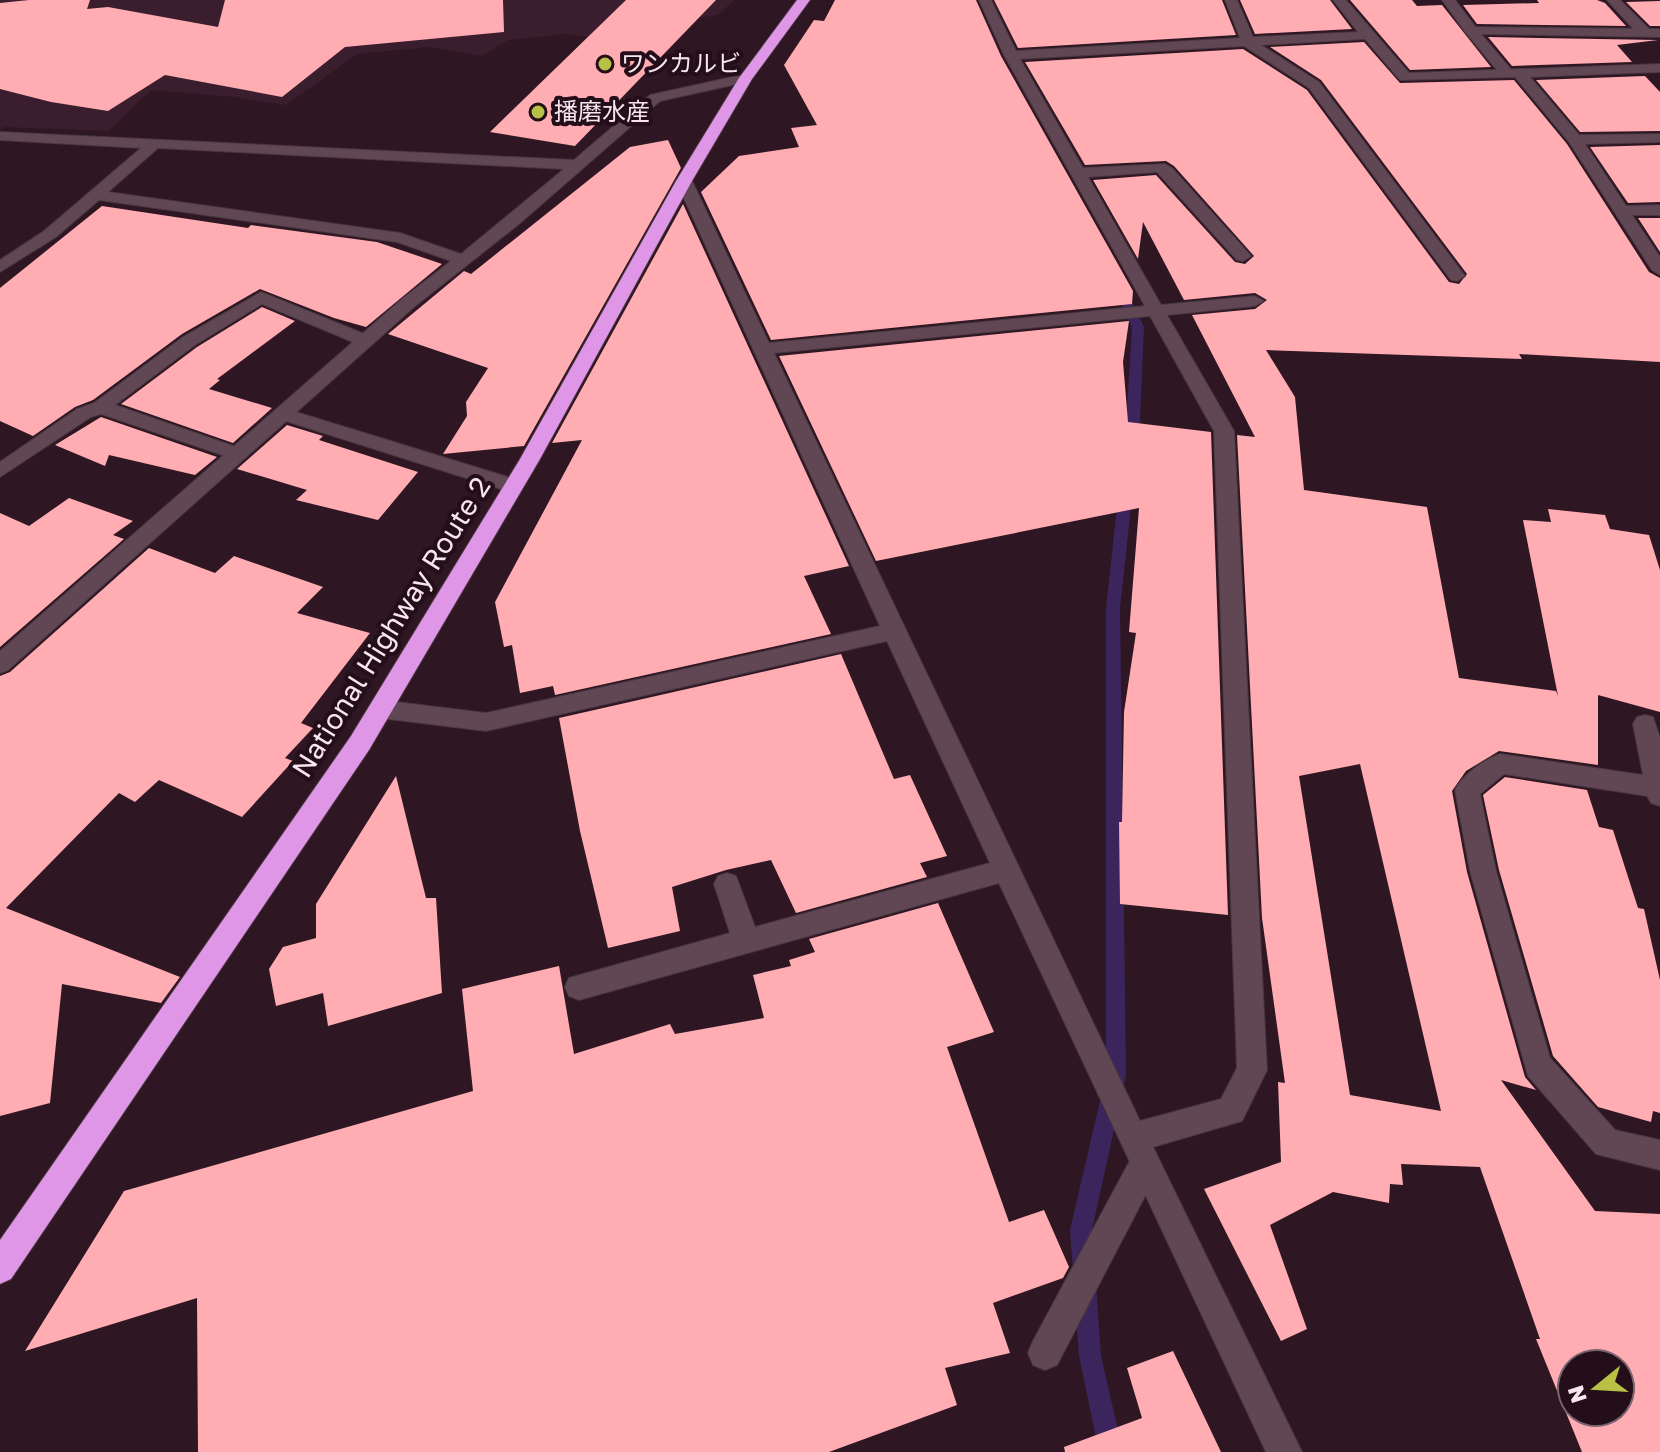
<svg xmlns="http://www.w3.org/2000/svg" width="1660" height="1452" viewBox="0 0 1660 1452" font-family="'Golos Text','Noto Sans JP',sans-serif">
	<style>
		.built { fill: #3b1e2d }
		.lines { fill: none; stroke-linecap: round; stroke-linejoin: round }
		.stream { fill: #3c255d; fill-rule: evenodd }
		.building { fill: #ffacb3; fill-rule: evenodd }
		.lane-casing { stroke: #47353e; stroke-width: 2 }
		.street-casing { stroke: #47353e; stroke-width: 2 }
		.highway-casing { stroke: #47353e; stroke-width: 2 }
		.lane { fill: #614653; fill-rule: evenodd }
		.street { fill: #614653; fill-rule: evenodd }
		.highway { fill: #e096e6; fill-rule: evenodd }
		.poi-dot { fill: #b9c046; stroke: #230e19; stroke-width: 3 }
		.labels { text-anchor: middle; stroke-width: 8; stroke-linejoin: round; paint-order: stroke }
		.far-poi-label { font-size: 24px; fill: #f7e6ed; stroke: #230e19; text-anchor: start }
		.street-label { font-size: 28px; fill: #f7e6ed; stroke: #230e19 }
	</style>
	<rect width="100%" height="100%" fill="#2e1722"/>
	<path class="built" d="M0,0H734L718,15L649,25L625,43L566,34L508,40L482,56L429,47L357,54L286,105L235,97L151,90L109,131L5,127L0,130Z"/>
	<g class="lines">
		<path class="stream" d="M1118,283L1124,286L1144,327L1139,442L1132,446L1125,442L1132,327L1112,286Z
			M1126,485L1133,489L1120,608L1126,1075L1092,1230L1101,1356L1123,1452H1099L1079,1356L1070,1230L1106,1075V608L1119,489Z"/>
	</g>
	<path class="building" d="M29,0H90L87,9L108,7L218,27L225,0H503L504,32L345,47L282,97L165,75L108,111L51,102L0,89V3Z
		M626,0H716L575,146L490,132Z
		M835,0H976L1001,56L1133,291L1132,304L771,340L701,192L739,156L799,147L791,128L817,125L784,65L814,20L824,21Z
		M994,0H1222L1236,35L1018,48Z
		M1240,0H1330L1352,29L1255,34Z
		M1350,0H1412L1417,6L1442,5L1491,67L1410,70Z
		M1537,0H1597L1605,3L1626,26L1477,24L1463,5L1539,3Z
		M1660,1V26H1650L1626,2Z
		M1488,37L1658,40L1617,45L1632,62L1512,66Z
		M1364,42L1400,83L1514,80L1567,144L1649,272L1660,278V362L1519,354L1522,359L1266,350L1295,397L1304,490L1427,507L1459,678L1556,691L1558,696L1523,520L1551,522L1548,509L1605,515L1610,529L1649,535L1660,570V712L1598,695V765L1499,751L1466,771L1452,791L1467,872L1525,1077L1536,1090L1501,1080L1595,1211L1660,1214V1452H1582L1536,1339H1540L1480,1167L1401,1164L1403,1185L1390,1184L1389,1203L1333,1192L1270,1225L1307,1329L1281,1341L1204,1189L1281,1162L1278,1082L1285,1083L1262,918L1237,435L1255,437L1192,315L1255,309L1267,300L1255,293L1184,300L1143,222L1138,259L1093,180L1156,175L1235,262L1245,264L1254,256L1174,166L1166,161L1085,165L1025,62L1243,49L1307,90L1449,282L1459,284L1467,274L1321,80L1270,47ZM1360,764L1441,1111L1350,1095L1299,776ZM1572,1364H1620V1412H1572Z
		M1645,76L1660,92V131L1580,132L1536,80Z
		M668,140L681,168L524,446L443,454L467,416L466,402L488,368L388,334L464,271L471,274L630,147Z
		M1660,145V202L1628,203L1590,147Z
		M683,204L849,566L804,576L831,634L555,695L553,686L520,693L512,645L504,647L495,602L582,440L552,443Z
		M102,206L248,228L251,225L377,242L442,264L366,327L334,318L260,289L182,334L93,400L75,407L33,436L0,421V288Z
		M1638,218H1660V252Z
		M262,307L295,321L217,379L220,380L209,389L272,408L233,443L121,404L197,347Z
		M1129,321L1123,362L1128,422L1211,432L1228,915L1120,904L1119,822H1122L1124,712L1136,633L1129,632L1139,508L876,561L779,356Z
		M101,417L217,457L195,475L109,455L105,466L55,445Z
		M287,425L323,436L319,440L418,472L378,520L296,500L307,490L237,469Z
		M69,498L133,521L113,535L124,539L0,647V513L29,526Z
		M149,548L215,573L234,556L323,587L297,613L370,633L301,723L313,728L285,758L293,761L242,817L159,780L135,802L119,793L6,908L180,977L161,1003L62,984L50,1103L0,1116V676L10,672Z
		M841,654L894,779L910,775L947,856L920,863L927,877L796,913L771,860L726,870L672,887L680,931L608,948L580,831L559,718Z
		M396,776L426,898H436L442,993L328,1026L323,993L276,1006L269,969L283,947L316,938V904Z
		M1505,777L1587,790L1599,827L1613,830L1638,908L1644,909L1660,980V1113L1653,1111L1651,1122L1598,1107L1553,1056L1499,870L1483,795Z
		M938,903L994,1032L947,1047L1009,1222L1044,1210L1069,1267L1063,1278L993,1303L1010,1353L945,1368L957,1405L829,1452H198L197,1298L25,1351L124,1191L473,1091L462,989L559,966L574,1054L670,1024L675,1034L764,1018L753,975L791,966L789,960L815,952L809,939Z
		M1173,1351L1221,1452H1065L1064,1447L1142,1418L1127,1368Z"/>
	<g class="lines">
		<g class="lane-casing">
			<path id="lane" d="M1466,27L1660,29V37L1481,34L1514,73L1507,77L1502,76L1466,33Z
				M261,292L372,337L375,341L372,345H360L262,304L195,345L115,405L245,450L248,454L245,458H231L101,414L91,417L0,477V462L77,409L94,403L183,337Z
				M283,408L521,481L524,486L514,493L507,491L276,418L273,414Z
				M1145,1149L1156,1153L1160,1164L1156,1175L1057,1365L1045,1370L1033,1365L1028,1353L1033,1341L1134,1153Z"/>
		</g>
		<g class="street-casing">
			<path id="street" d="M979,0H991L1016,51L1240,38L1225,0H1237L1253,37L1358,32L1333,0H1346L1409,73L1660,64V72L1530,77L1579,135L1660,134V142L1585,144L1626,206L1660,205V215H1632L1660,257V275L1652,270L1569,142L1515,77L1400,80L1365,39L1261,45L1319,82L1465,276L1457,281L1451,280L1309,88L1244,46L1020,59L1083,168L1165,164L1172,168L1251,256L1243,261L1237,260L1157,172L1088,177L1161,305L1255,296L1264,301L1255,306L1167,315L1234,431L1267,1070L1242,1121L1153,1147L1302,1452H1266L999,883L579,1000L569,996L565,987L569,978L730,933L714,884L718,876L727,873L736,876L755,927L990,863L887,641L486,731L380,718L372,715L368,709L372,703L380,700L486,713L880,626L676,181L684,176L692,181L769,343L1145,306L1004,55ZM1150,316L1214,431L1237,1068L1221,1099L1140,1121L774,353Z
				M1442,0H1455L1478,30L1476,33H1466Z
				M1607,0H1620L1649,29V35H1639Z
				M746,74L751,75V81L660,101L519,224L414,307L8,670L0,673V651L402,299L451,261L397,242L99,200L56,237L0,272V260L44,231L141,148L0,140V132L574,160L650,95ZM158,148L564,169L461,254L400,233L108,192Z
				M1645,715L1653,717L1660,738V806L1651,803L1647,796L1504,774L1480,794L1496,871L1550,1058L1615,1130L1660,1140V1170L1596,1154L1528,1076L1470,871L1455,790C1462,775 1485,759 1500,754L1643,775L1633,724L1637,717Z"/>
		</g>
		<g class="highway-casing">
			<path id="highway" d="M797,0H810L752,79L692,181L540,459L369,750L11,1279L0,1284V1240L351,736L520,459L676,181L739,78Z"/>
		</g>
		<use href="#lane" class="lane"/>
		<use href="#street" class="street"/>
		<use href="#highway" class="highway"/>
	</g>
	<g class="poi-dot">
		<circle cx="605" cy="64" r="8"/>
		<circle cx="538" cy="112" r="8"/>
	</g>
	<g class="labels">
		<g class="far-poi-label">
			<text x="621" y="72">ワンカルビ</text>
			<text x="554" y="120">播磨水産</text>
		</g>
		<g class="street-label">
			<text transform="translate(391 627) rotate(-58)" y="10">National Highway Route 2</text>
		</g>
	</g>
	<g transform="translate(1596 1388) rotate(252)"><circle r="38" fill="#230e19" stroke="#78646e" stroke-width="2"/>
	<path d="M0-6L14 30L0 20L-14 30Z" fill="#b9c046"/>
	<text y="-12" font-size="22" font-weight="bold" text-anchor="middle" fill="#f7e6ed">N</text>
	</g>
</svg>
